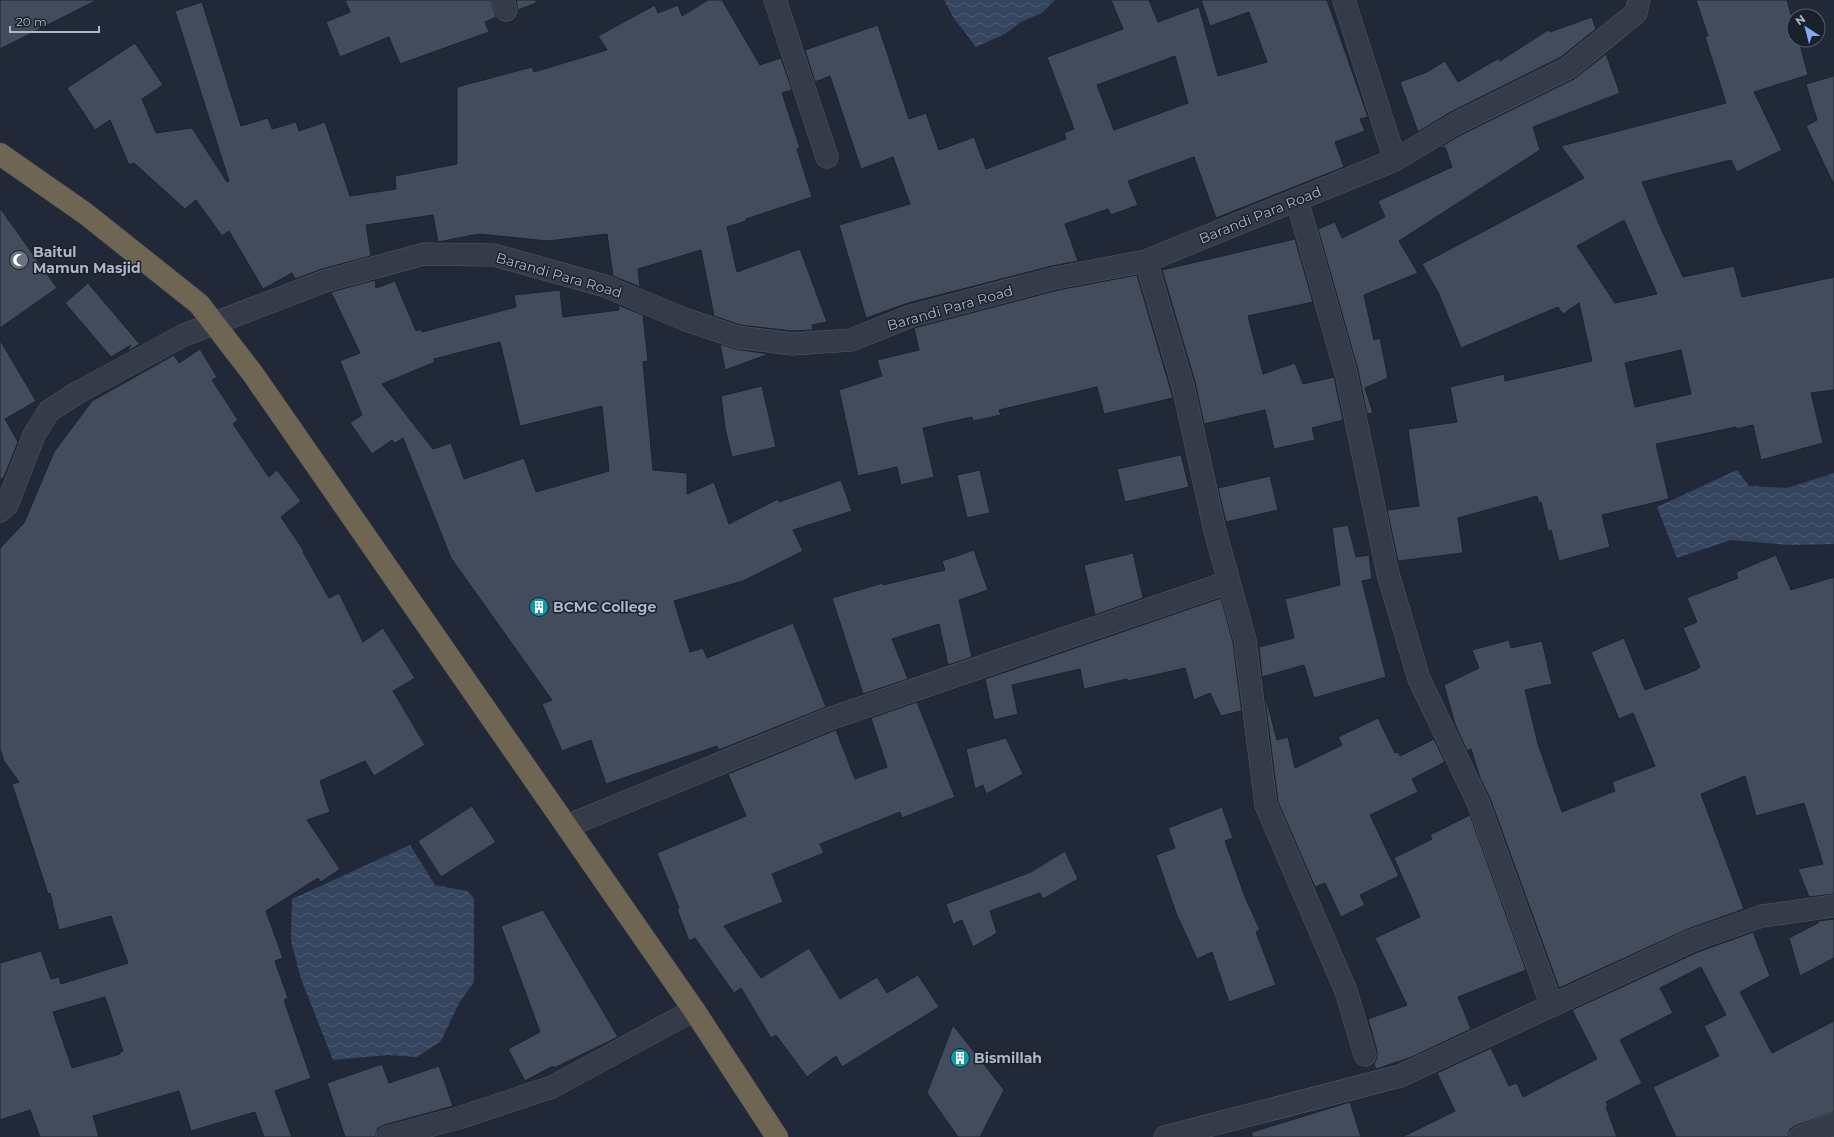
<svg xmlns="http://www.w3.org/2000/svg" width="1834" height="1137" viewBox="0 0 1834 1137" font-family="Montserrat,sans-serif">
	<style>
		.water { fill: url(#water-waves) }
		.building { fill: #424c5d; stroke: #1c232f; fill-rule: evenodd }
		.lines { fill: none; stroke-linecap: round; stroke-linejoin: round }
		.street-casing { stroke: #525966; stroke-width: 23 }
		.highway-casing { stroke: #3f4653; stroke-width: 23 }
		.street { stroke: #353b48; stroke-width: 22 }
		.highway { stroke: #6e6552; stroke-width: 22 }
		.labels { text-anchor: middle; stroke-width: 3; stroke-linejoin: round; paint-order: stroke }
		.street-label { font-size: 14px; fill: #afb6c5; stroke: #1a212d }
		.poi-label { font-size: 14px; font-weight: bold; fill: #afb6c5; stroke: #1a212d; text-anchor: start }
	</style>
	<defs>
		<pattern id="water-waves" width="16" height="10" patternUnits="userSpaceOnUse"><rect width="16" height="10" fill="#35445f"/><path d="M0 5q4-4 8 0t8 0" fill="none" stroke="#505d74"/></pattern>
	</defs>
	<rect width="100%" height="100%" fill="#212938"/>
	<path class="water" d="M944,0H1055L1042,13L1021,22L1005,34L976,47L953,17Z
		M1737,470L1749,486L1787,488L1834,473V544L1789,545L1731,540L1677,558L1657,507Z
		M410,845L435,885L467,891L474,898V982L459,1003L441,1041L417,1057L387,1055L333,1060L301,979L291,941L292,899Z"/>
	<path class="building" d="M0,0H97L0,49Z
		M345,0H491L496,17L485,22L489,32L400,64L389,37L340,57L326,22L350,12Z
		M516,0H536V3L518,10Z
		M708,0H722L760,65L781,58L792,90L782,93L800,148L797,149L812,197L746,219V221L727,227L737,272L800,249L827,322L812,325L813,330L792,331L740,325L714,316L701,250L638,269L640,287L613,276L607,234L548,241L479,234L438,242L433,215L366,225L371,256L322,269L295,279L292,273L263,289L229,231L222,236L196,200L185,209L134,163L129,165L110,120L95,130L67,88L135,43L163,85L142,99L156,133L192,128L227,182L229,181L175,11L202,2L241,126L268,118L272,129L296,122L299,131L325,122L350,196L396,189L395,176L457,164V87L532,67L534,72L607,50L598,36L655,5L658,13L678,5L682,16Z
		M1111,0H1149L1158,22L1199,7L1218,76L1267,62L1249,12L1210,26L1201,0H1327L1368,117L1360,119L1365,131L1335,142L1344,167L1216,218L1194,157L1128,181L1138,205L1111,215L1108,209L1065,224L1078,261L1052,266L908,303L866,318L839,225L910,204L893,157L861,169L830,76L815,82L805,50L878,25L909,119L926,113L939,150L974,137L986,169L1066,139L1064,133L1074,129L1047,57L1123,29ZM1175,56L1188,103L1114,130L1097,85Z
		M1696,0H1787L1794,25V40H1799L1808,75L1754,92L1782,150L1737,172L1731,160L1642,182L1659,224L1683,277L1734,266L1742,297L1834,277V390L1811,393L1823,443L1761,460L1753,425L1737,429L1736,427L1656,444L1669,499L1602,515L1610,547L1559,561L1551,530L1548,531L1541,502L1539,503L1537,496L1458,518L1463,553L1398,561L1387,510L1419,506L1408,429L1457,422L1450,387L1504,374L1505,381L1592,361L1579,303L1563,314L1558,307L1461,348L1438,292L1422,264L1584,178L1561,146L1726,103L1705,37L1708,36ZM1624,220L1657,294L1615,303L1577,246ZM1681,350L1691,394L1635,407L1625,363Z
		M1592,17L1596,29L1561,57L1449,113L1418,132L1400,82L1427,72L1445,61L1458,82L1499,58L1500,61L1548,30L1550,32Z
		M1606,54L1620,93L1533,127L1540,150L1399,241L1418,273L1364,295L1374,340L1380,338L1388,378L1365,388L1373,413L1367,414L1358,370L1318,229L1335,222L1342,238L1385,217L1378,201L1452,167L1445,147L1437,149L1461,135L1574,79Z
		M1834,76V185L1806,126L1817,120L1806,84Z
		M0,208L57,288L0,328Z
		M1295,239L1313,302L1248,316L1263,374L1295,363L1303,384L1334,377L1343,420L1312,428L1315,440L1274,449L1265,410L1204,424L1195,382L1162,270Z
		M1137,275L1173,398L1104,414L1097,387L999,410L1001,415L973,421L972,417L923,428L934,477L901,485L897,467L858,476L839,390L882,376L877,360L919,350L914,328L1058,290Z
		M375,280L376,288L395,281L416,331L421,329L422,332L516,307L514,295L560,290L563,317L619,310L618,305L643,315L648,361L643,362L653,470L687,473V494L714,482L729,524L778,499L779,502L841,480L852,511L793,530L803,551L743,581L674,601L690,652L703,648L707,658L793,623L826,707L719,750L717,746L606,784L591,740L562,751L542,704L552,700L451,558L403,438L395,443L392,440L372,454L350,423L362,415L340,361L360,353L331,292ZM500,342L520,426L602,406L609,471L536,492L524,458L464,479L451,443L433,449L382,384L435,362L434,359Z
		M88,283L138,342L140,344L127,352L131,345L111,357L65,303Z
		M0,340L36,401L5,419L18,442L4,477L0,480Z
		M720,344L735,349L769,354L725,370Z
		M200,349L217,377L212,380L238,420L233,424L269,477L277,470L301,501L281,517L304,551L303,552L329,598L339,593L363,642L383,628L415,678L393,691L425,745L374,776L365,761L320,781L330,812L307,820L340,869L321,882L318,878L266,911L283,958L275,961L288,998L284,1000L311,1078L275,1091L292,1137H264L255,1112L191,1131L179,1091L93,1116L99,1137H40L30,1110L0,1120V963L41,951L51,979L59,977L61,984L128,963L111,916L59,930L50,893L48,894L12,784L19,782L4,761L0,749V548L24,523L54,452L92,401L174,355L179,363ZM105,997L123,1051L120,1052V1054L72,1068L53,1012Z
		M762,386L776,447L732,457L725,428L721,396Z
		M1181,455L1189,487L1125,502L1117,469Z
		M980,470L990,513L967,518L957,475Z
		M1270,476L1278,510L1226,522L1218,488Z
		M1348,525L1356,557L1369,555L1372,579L1362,581L1386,677L1314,698L1304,665L1262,677L1259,647L1294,638L1285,599L1340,585L1332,528Z
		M974,550L988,590L959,600L972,657L948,665L939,624L892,639L908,679L863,694L832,598L883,583V585L945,570L942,561Z
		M1133,553L1143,598L1095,615L1084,565Z
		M1776,555L1791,590L1834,577V894L1809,897L1798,869L1823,864L1804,803L1756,816L1745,776L1701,794L1744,909L1688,929L1559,988L1490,798L1480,778L1471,749L1467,751L1455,724L1444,685L1479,668L1472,650L1509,640L1511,648L1542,641L1552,684L1525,690L1538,744L1562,812L1615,791L1612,782L1655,766L1633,713L1619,719L1591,652L1624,638L1645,690L1696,670L1700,667L1683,628L1697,622L1687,598L1738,578L1736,572Z
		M1221,598L1233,642L1242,714L1241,711L1221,716L1210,693L1194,700L1185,668L1128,681L1127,679L1084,689L1080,669L1012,685L1018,714L994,720L985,679Z
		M1264,691L1277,740L1288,737L1295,768L1342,745L1338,737L1378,718L1395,753L1398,752L1400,756L1434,739L1445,762L1412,779L1418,792L1370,815L1399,876L1360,895L1365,905L1341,917L1325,883L1315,887L1278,802Z
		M917,702L955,797L902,818L900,812L820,844L824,853L772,874L783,902L724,926L761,978L809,948L840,999L877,977L887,993L918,975L939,1007L842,1067L836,1056L807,1077L776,1035L771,1038L741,988L734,993L695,938L689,941L677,909L679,908L657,853L746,816L728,774L833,731L836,730L855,779L887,767L871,718Z
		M1006,738L1023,774L986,794L983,785L975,789L966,749Z
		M472,806L496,842L441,877L418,841Z
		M1222,807L1233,838L1225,841L1245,897L1260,930L1256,932L1276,985L1229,1002L1212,952L1197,959L1176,913L1156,855L1175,848L1168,828Z
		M1470,815L1526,970L1458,997L1471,1029L1412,1057L1376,1069L1374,1064L1377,1058V1051L1368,1019L1407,1005L1375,938L1420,917L1394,858L1432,839L1430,835Z
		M1065,851L1078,879L1043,899L1040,893L990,911L997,933L973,947L962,920L953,924L946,904L1031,872Z
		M543,910L618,1037L554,1068L553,1066L525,1081L508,1049L540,1032L501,926Z
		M1834,919V958L1800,976L1789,938L1818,923V921Z
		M1753,932L1770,976L1740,992L1772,1053L1834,1021V1112L1795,1126L1790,1129L1788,1137H1676L1653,1087L1719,1056L1704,1026L1726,1015L1701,967L1660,988L1673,1013L1620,1040L1642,1083L1606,1102L1608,1106L1606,1107L1617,1137H1402L1455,1111L1437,1073L1491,1048L1509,1086L1517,1083L1523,1097L1597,1059L1572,1010L1698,952Z
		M953,1025L1004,1090L980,1137H958L927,1093Z
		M382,1064L389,1083L439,1066L453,1106L384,1125L378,1128L375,1137H345L327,1083Z
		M1350,1102L1361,1137H1252V1132Z"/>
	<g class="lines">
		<g class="street-casing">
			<path id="street" d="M503,0L506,10
				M775,0L827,157
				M1344,0L1395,160
				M1297,200L1346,373L1388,574L1419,679L1478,802L1552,1006
				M1146,261L1183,386L1215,531L1245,640L1266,805L1346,991L1365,1055
				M0,511L7,505L34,435L49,411L77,393L184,335L325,281L424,254L494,255L605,286L684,319L737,337L792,344L851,340L911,316L1055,278L1146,261L1395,160L1455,124L1568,68L1636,13L1639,0
				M567,826L829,719L1229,582
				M387,1137L462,1117L552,1087L694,1010
				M1165,1137L1400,1076L1693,940L1762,916L1834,906
				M1800,1137L1834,1124"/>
		</g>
		<g class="highway-casing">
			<path id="highway" d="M0,154L86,214L199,304L253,374L694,1010L777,1137"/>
		</g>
		<use href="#street" class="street"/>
		<use href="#highway" class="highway"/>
	</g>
	<defs>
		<g id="mosque-disc" transform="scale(1)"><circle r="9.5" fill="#6b7280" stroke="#1a212d"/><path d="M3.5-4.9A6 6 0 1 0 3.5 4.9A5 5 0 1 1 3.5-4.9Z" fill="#fff"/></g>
		<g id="building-disc" transform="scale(1)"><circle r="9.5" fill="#0f9aa8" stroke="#1a212d"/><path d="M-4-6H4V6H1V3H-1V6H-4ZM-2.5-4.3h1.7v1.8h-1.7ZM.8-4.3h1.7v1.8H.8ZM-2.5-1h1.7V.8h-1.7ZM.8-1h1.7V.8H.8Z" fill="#fff"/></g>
	</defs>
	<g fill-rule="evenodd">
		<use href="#mosque-disc" x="19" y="260"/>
		<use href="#building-disc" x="539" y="607"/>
		<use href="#building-disc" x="960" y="1058"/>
	</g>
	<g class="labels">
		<g class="street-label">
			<text transform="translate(1260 215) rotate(-22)" y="5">Barandi Para Road</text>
			<text transform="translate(559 275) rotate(16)" y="5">Barandi Para Road</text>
			<text transform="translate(950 308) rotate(-16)" y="5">Barandi Para Road</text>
		</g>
		<g class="poi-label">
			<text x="33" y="257">Baitul<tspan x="33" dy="16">Mamun Masjid</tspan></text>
			<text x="553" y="612">BCMC College</text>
			<text x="974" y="1063">Bismillah</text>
		</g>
	</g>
	<g transform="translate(1806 28) rotate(324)"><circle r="19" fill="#1a212d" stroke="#565d6a"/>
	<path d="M0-3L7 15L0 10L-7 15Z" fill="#84a8f5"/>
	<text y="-6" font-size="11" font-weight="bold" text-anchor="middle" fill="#afb6c5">N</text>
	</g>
	<path d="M10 26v6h89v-6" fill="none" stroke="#afb6c5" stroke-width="2"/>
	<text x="16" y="26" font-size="12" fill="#afb6c5" stroke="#1a212d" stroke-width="3" paint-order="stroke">20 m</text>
</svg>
